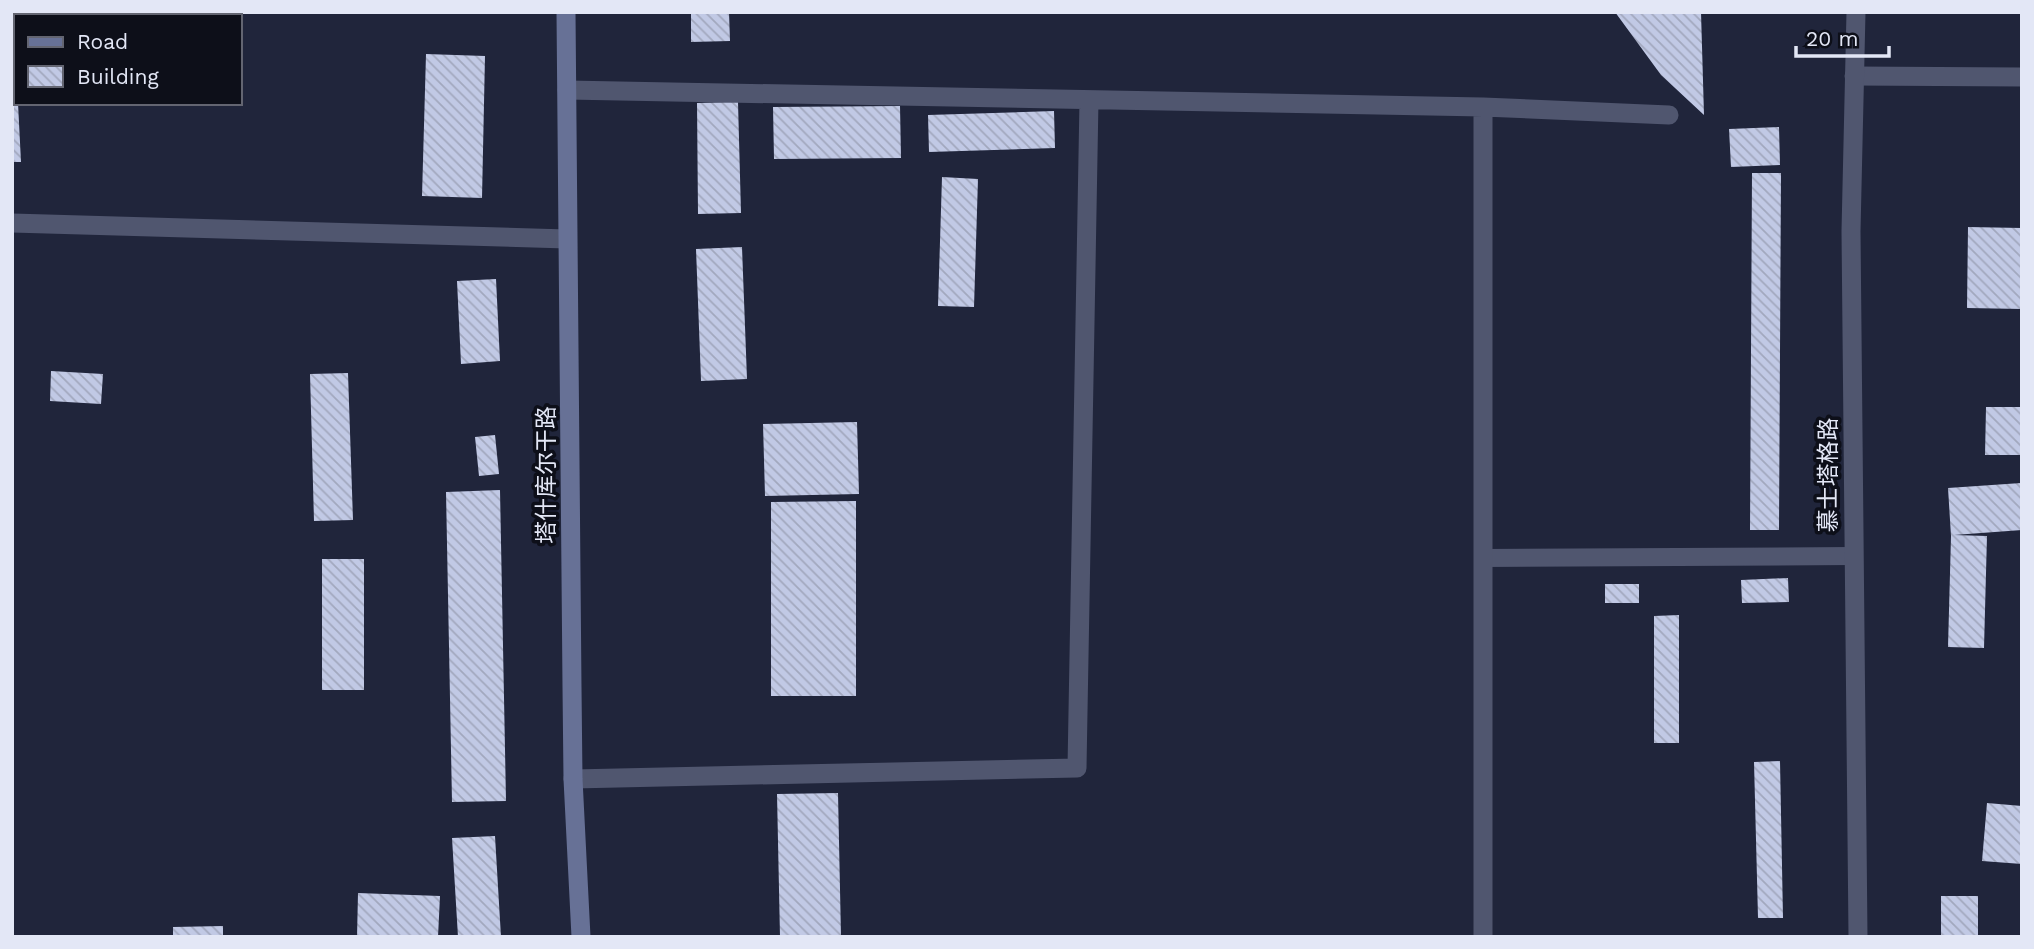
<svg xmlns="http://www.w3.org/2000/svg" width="2034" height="949" viewBox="0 0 2034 949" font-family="'Work Sans','Noto Sans SC',sans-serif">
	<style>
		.building { fill: url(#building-back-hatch) }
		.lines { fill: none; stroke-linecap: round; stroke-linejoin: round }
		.service { stroke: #50566f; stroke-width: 18 }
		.minor { stroke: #50566f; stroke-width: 19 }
		.tertiary { stroke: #50566f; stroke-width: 19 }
		.secondary { stroke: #677196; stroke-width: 19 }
		.labels { text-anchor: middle; stroke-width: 7; stroke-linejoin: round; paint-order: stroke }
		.street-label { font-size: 23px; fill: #e3e7f6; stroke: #0d0f19 }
	</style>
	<defs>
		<pattern id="building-back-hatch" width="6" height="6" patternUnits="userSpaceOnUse" patternTransform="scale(1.75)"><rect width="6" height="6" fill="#c1c9e5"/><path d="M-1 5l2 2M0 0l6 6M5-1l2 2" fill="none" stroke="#a2a8be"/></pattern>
	</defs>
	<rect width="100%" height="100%" fill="#20253b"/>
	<path class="building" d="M691,12H729L730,41L691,42Z
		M1615,12H1701L1704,115L1661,75Z
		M426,54L485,56L482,198L422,196Z
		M12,98H16L18,103L21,162H12Z
		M738,102L741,213L698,214L697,103Z
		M900,106L901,158L774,159L773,107Z
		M1054,111L1055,148L929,152L928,115Z
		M1779,127L1780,165L1731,167L1729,129Z
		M1752,173H1781L1779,530H1750Z
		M942,177L978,179L974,307L938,306Z
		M1968,227L2022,228V309L1967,308Z
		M742,247L747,379L701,381L696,249Z
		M496,279L500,361L461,364L457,281Z
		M51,371L103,374L101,404L50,401Z
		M348,373L353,520L314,521L310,374Z
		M1986,407H2022V455H1985Z
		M857,422L859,494L765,496L763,424Z
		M495,435L499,474L479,476L475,437Z
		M2021,483L2022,530L1954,535L1987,536L1984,648L1948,647L1951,536L1948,488Z
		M500,490L506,801L452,802L446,492Z
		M856,501V696H771V502Z
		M322,559H364V690H322Z
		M1788,578L1789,602L1742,603L1741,580Z
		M1605,584H1639V603H1605Z
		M1679,615V743H1654V616Z
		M1780,761L1783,918H1758L1754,762Z
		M838,793L841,937H780L777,794Z
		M1987,803L2022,806V864L1982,861Z
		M495,836L501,937H458L452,838Z
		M358,893L440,896L438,937H357Z
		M1941,896H1978V937H1941Z
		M223,926V937H173V927Z"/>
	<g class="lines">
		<path class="service" d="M1483,558L1853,556"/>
		<path class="minor" d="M1854,76L2022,77
			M567,90L1483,107L1669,115
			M1483,107V937
			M12,223L567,239
			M573,779L1077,768L1089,100"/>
		<path class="tertiary" d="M1856,12L1851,231L1858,937"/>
		<path class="secondary" d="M566,12L572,687L573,779L581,937"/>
	</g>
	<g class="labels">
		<g class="street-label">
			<text transform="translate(546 475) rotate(-90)" y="8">塔什库尔干路</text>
			<text transform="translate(1828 475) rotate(-90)" y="8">慕士塔格路</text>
		</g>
	</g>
	<rect width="2034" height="949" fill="none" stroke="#e3e7f6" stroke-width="28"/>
	<rect x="14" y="14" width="228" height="91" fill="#0d0f19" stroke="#636571" stroke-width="2"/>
	<rect x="28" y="37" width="35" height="10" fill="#677196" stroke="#636571" stroke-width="2"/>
	<text x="77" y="49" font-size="21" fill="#e3e7f6">Road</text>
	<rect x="28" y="66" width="35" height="21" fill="url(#building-back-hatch)" stroke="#636571" stroke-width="2"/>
	<text x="77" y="84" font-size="21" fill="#e3e7f6">Building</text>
	<path d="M1796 46v10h93v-10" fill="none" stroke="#e3e7f6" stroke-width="3.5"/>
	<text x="1806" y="46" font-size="21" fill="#e3e7f6" stroke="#0d0f19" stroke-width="5" paint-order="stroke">20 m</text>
</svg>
